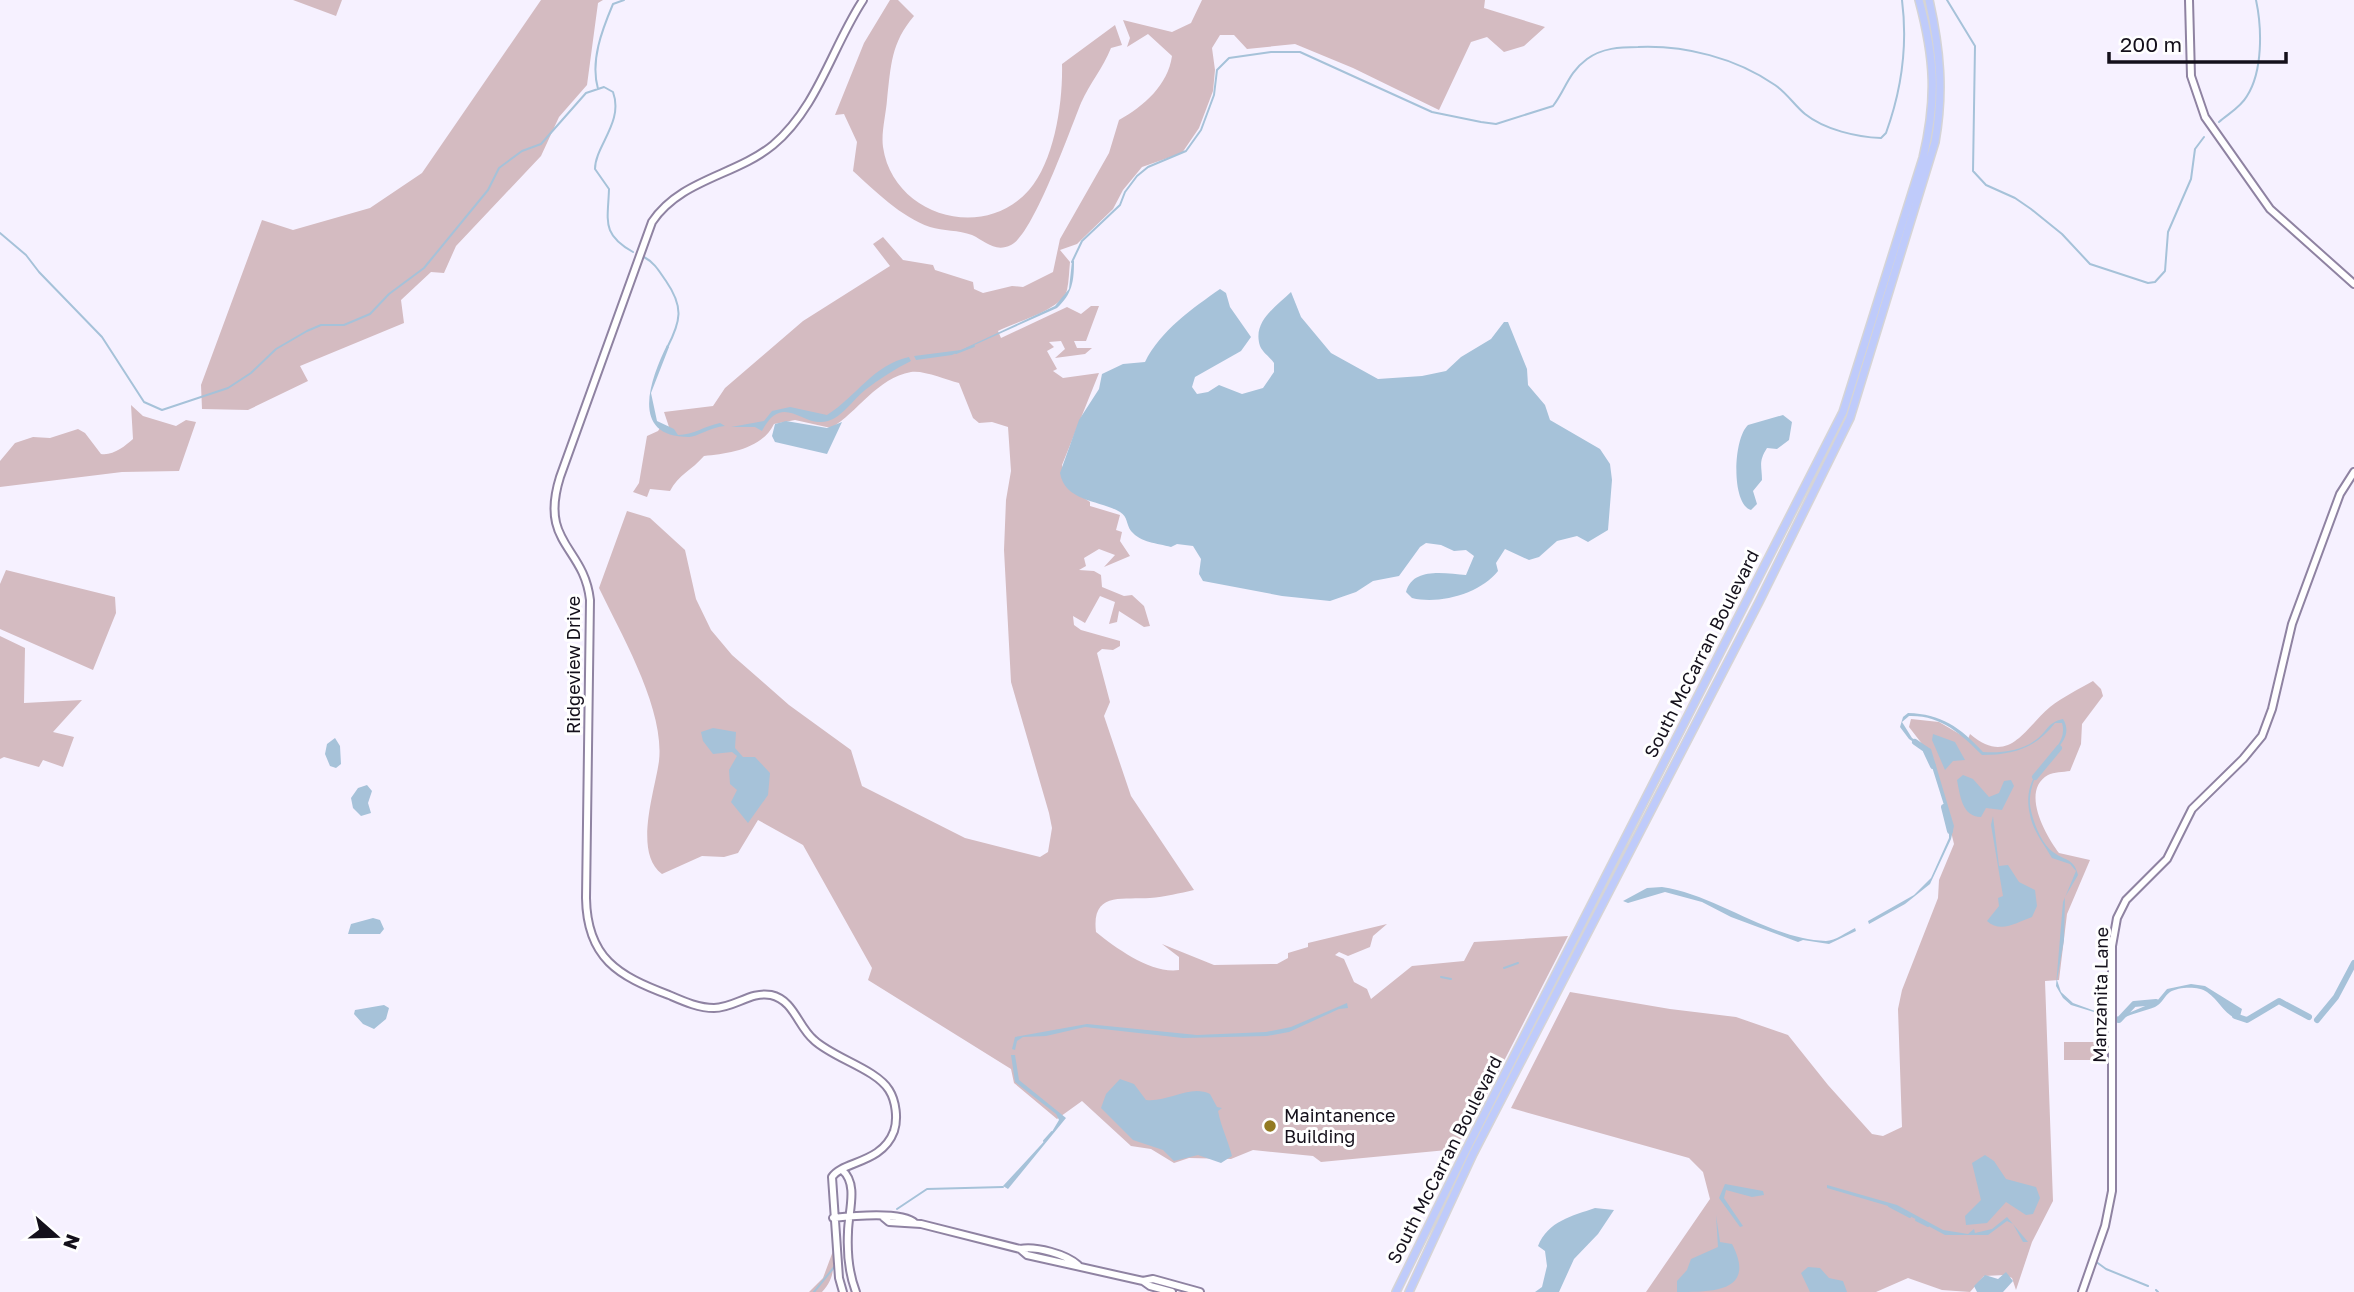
<svg xmlns="http://www.w3.org/2000/svg" width="2354" height="1292" viewBox="0 0 2354 1292" font-family="'Golos Text',sans-serif">
	<style>
		.green { fill: #d4bbc1 }
		.water { fill: #a6c2d9 }
		.lines { fill: none; stroke-linecap: round; stroke-linejoin: round }
		.stream { stroke: #a6c2d9; stroke-width: 2 }
		.canal { stroke: #a6c2d9; stroke-width: 6 }
		.tertiary-casing { stroke: #8f83a2; stroke-width: 10 }
		.primary-casing { stroke: #d5d4d6; stroke-width: 10 }
		.tertiary { stroke: #fff; stroke-width: 6 }
		.primary { stroke: #bfcbfb; stroke-width: 7 }
		.poi-dot { fill: #937a21; stroke: #fff; stroke-width: 2.5 }
		.labels { text-anchor: middle; stroke-width: 6; stroke-linejoin: round; paint-order: stroke }
		.street-label { font-size: 18px; fill: #14101b; stroke: #fff }
		.poi-label { font-size: 18px; fill: #14101b; stroke: #fff; text-anchor: start }
	</style>
	<rect width="100%" height="100%" fill="#f6f1ff"/>
	<path class="green" d="M293,0H342L336,16Z
		M541,0H603L598,3L587,85L559,117L541,156L456,246L444,273L431,272L401,300L404,323L300,366L308,381L248,410L202,409L201,385L262,220L293,230L370,208L422,173Z
		M890,0H898L914,16C891,43 891,65 887,100C886,114 881,133 883,147C893,216 984,242 1029,190C1055,160 1063,101 1062,64L1115,25L1122,45L1111,48C1103,68 1090,83 1081,103C1070,130 1033,235 1011,245C995,253 985,241 972,235C959,230 943,231 930,227C901,217 875,191 853,171L857,142L844,114L835,115L864,43Z
		M1202,0H1485L1484,8L1545,27L1524,46L1504,52L1487,37L1471,42L1439,110L1353,68L1295,44L1247,49L1234,35H1220L1212,48L1215,70L1213,91L1199,128L1182,153L1142,167L1123,190L1113,209L1077,244L1060,250L1070,262C1069,271 1069,281 1067,290C1062,310 1015,322 998,331L1001,338L1067,307L1081,314L1091,306H1099L1086,341H1074L1077,348H1092L1085,354L1055,358L1065,349L1061,341L1049,342L1054,347L1047,351L1057,369L1053,371L1063,378L1099,373L1062,465L1067,487L1090,502V506L1120,515L1116,530L1122,532L1120,541L1130,556L1104,567L1115,555L1099,549L1084,558L1086,566L1079,570L1094,571L1101,575L1102,587L1124,596L1132,595L1144,606L1150,626L1144,627L1119,611L1117,622L1109,624L1115,602L1100,596L1085,623L1073,616L1074,625L1081,630L1120,641V646L1113,650L1102,649L1097,653L1110,702L1104,716L1131,796L1194,890C1180,893 1165,897 1150,898C1123,900 1091,891 1096,932C1117,949 1152,974 1179,970V957L1162,944L1214,965L1277,964L1288,958V953L1308,947V943L1387,924L1373,936L1370,947L1348,956L1339,952L1335,955L1344,959L1354,982L1367,989L1371,999L1412,966L1464,961L1474,942L1568,936L1466,1135L1447,1150L1321,1162L1313,1156L1253,1150L1231,1159L1189,1158L1174,1163L1151,1149L1131,1146L1082,1101L1057,1119L1014,1083L1011,1069L868,980L872,968L803,845L758,820L738,853L724,857L702,856L662,874C633,853 655,791 659,761C665,709 621,634 599,588L627,511L650,518L685,550L696,599L711,630L732,655L789,705L851,750L862,786L965,838L1040,857L1048,852L1052,828L1049,813L1011,682L1004,550L1006,500L1011,471L1008,427L992,422L979,423L973,418L959,383C946,380 924,370 911,372C877,378 858,412 831,428L795,420L774,424C762,449 728,454 704,456C692,470 678,475 670,491L650,489L647,497L633,492L639,483L647,436L658,431L662,425L669,427L664,412L713,406L725,388L803,321L890,266L873,244L883,237L903,260L933,265L935,270L973,282L974,289L983,293L1012,286L1023,287L1053,272L1060,239L1109,153L1119,120C1144,106 1168,85 1172,56L1148,34L1127,47L1130,38L1123,20L1172,32L1191,23Z
		M131,405L143,416L176,426L186,420L196,422L179,471L122,472L0,487V461L15,443L33,437L50,438L78,429L85,433L101,454C113,456 125,446 133,439Z
		M6,570L115,597L116,613L93,670L0,629V584Z
		M0,636L25,648L24,703L82,700L53,732L74,737L63,767L43,760L39,767L4,757L0,759Z
		M2093,681L2101,689L2103,696L2082,724L2081,744L2070,771C2063,772 2054,772 2048,775C2020,791 2046,836 2059,853L2090,860L2067,914L2059,980L2045,981L2053,1201L2032,1242L2016,1290L2012,1278L2005,1275L1984,1276L1970,1292L1942,1290L1908,1278L1876,1292H1646L1710,1199L1703,1172L1689,1158L1511,1108L1570,992L1670,1009L1736,1017L1788,1035L1828,1085L1872,1134L1883,1136L1902,1127L1898,1009L1902,990L1938,898L1939,880L1954,844L1933,758L1909,727L1911,719L1939,722L1968,739L1970,734C2009,767 2024,729 2050,707C2063,697 2079,689 2093,681Z
		M2064,1042H2097V1060H2064Z
		M833,1251C834,1269 834,1279 822,1292H809L823,1278Z"/>
	<path class="water" d="M1072,261H1074C1074,282 1072,294 1057,308L952,355L916,360L914,356L961,350L1055,306L1069,289Z
		M1220,289L1226,293L1230,307L1251,337L1241,351L1195,377L1192,387L1197,394L1208,392L1219,385L1242,394L1263,388L1274,372V363C1270,357 1263,353 1260,346C1252,321 1276,307 1291,292L1301,317L1331,353L1378,379L1422,376L1446,371L1461,357L1491,339L1504,322H1508L1527,369L1528,385L1545,405L1550,420L1600,449L1610,464L1612,480L1608,530L1588,542L1577,536L1557,541L1539,557L1529,560L1505,549L1496,563L1498,571C1481,593 1440,605 1412,598L1406,592C1413,566 1447,574 1466,575L1474,556L1466,550L1454,551L1441,545L1426,543L1420,547L1399,576L1373,581L1356,592L1330,601L1282,596L1203,581L1199,574L1201,559L1193,546L1177,544L1171,547C1157,543 1141,543 1131,531C1126,524 1128,517 1120,512C1100,500 1065,502 1060,473L1079,420L1099,389L1102,374L1123,364L1145,362C1160,331 1193,308 1220,289Z
		M667,345L669,347L651,393L657,421L674,429L678,435C694,435 704,426 720,423L725,426C710,427 697,437 689,437C628,437 651,378 667,345Z
		M909,357L911,361C895,369 879,379 865,390C853,400 842,417 828,421C803,429 783,390 762,431L755,427H731L764,421L772,411L790,407L827,415C857,396 873,365 909,357Z
		M1783,415L1792,422L1789,440L1777,449L1767,448C1758,462 1762,466 1762,480L1753,491L1757,504L1751,510C1731,504 1733,439 1748,425Z
		M786,421L827,428L842,422L827,454L775,442L772,436L775,424Z
		M1908,713C1941,714 1960,727 1983,752C2002,753 2022,751 2037,739C2049,729 2047,723 2063,719C2076,740 2048,754 2040,768C2034,777 2029,793 2030,804C2031,817 2041,844 2053,852C2065,861 2074,858 2078,875L2065,897L2064,940L2057,980L2061,992L2073,1003L2106,1015L2119,1017L2157,1001L2167,989L2191,984L2205,986L2242,1009L2239,1020C2223,1014 2220,1001 2207,992C2198,986 2179,987 2170,992C2164,996 2163,1003 2155,1007C2143,1012 2131,1013 2120,1020L2071,1005L2063,998L2056,986L2063,902L2076,871L2070,864L2052,858C2044,844 2033,831 2030,815C2018,764 2071,754 2062,723H2055C2036,748 2013,755 1982,755C1961,734 1941,715 1909,716L1902,722L1912,738L1931,749L1954,826L1951,839L1930,884L1905,904L1869,924L1868,921L1914,895L1931,878L1949,838V821L1927,751L1909,739L1900,727L1903,717Z
		M713,728L736,732L735,748L743,757H755L770,773L768,795L748,823L731,802L737,790L730,784L729,770L737,756L732,752L713,754L703,741L701,732Z
		M1933,734L1955,742L1965,760L1953,761L1945,770L1932,740Z
		M335,738L340,746L341,764L336,768L330,766L325,754L327,744Z
		M1963,775L1973,779L1989,797L1999,793L2004,781L2011,780L2014,786L2002,810L1986,808L1981,817C1962,817 1960,795 1957,780Z
		M367,785L372,791L368,803L371,813L361,816L353,808L351,798L358,788Z
		M1993,816L1999,866L2008,865L2019,882L2035,890L2037,906L2032,917C2017,922 2001,934 1987,921L1999,906L1998,898L2003,896L1991,825Z
		M1662,887C1717,895 1769,939 1826,941C1835,941 1847,932 1855,928L1856,931L1829,944L1803,940L1798,942L1731,917L1702,902L1665,892L1628,903L1623,901L1647,888Z
		M373,918L380,920L384,929L380,934H348L351,924Z
		M1347,1003L1348,1008L1339,1009L1289,1032L1267,1036L1183,1038L1085,1027L1046,1036L1023,1037L1017,1041L1015,1050L1012,1049L1015,1037L1087,1024L1197,1035L1266,1032L1291,1027Z
		M384,1005L389,1008L386,1019L374,1029L363,1024L354,1014L355,1010Z
		M1011,1055H1015L1019,1080L1066,1118L1008,1189L1003,1186L1050,1135L1059,1120L1056,1114L1015,1082Z
		M1120,1079L1134,1084L1146,1100C1167,1103 1190,1084 1210,1094L1217,1107L1222,1108L1218,1111C1221,1127 1228,1140 1232,1156L1221,1163L1198,1155L1174,1161L1163,1150L1133,1140L1101,1108L1106,1094Z
		M1985,1155L1994,1161L2006,1179L2036,1187L2040,1198L2033,1214L2026,1215L2006,1202L1987,1223L1966,1225L1965,1216L1981,1200L1972,1163Z
		M1725,1184L1763,1191L1764,1195L1752,1197L1726,1190L1724,1198L1743,1226L1740,1227L1719,1198Z
		M1827,1185L1897,1205L1943,1230L1968,1234L1974,1229L1975,1233L1992,1229L2007,1217L2028,1242H2023L2013,1224L2007,1221L1988,1235H1945L1895,1208L1827,1188Z
		M1595,1208L1614,1210L1598,1234L1574,1259L1559,1292H1535L1542,1287L1547,1266L1545,1251L1538,1246C1548,1221 1572,1216 1595,1208Z
		M1716,1215L1720,1242L1732,1244C1757,1292 1713,1292 1677,1292V1281L1687,1270L1691,1259L1718,1247Z
		M1808,1267L1820,1268L1829,1278L1843,1281L1847,1292H1810L1801,1273Z
		M2006,1272L2013,1281L2003,1292H1977L1974,1286L1985,1275L1998,1279Z"/>
	<g class="lines">
		<path class="stream" d="M1947,0L1975,46L1973,171L1986,185L2015,198L2031,209L2062,234L2090,264L2148,283L2155,282L2165,271L2168,232L2191,179L2195,149L2204,137
			M598,89C590,61 602,30 613,4L624,0
			M2219,122C2228,114 2241,107 2247,96C2263,71 2262,28 2256,0
			M0,233L26,255L39,272L102,337L144,402L162,410L228,388L251,373L276,349L307,331L321,325H344L370,314L389,294L424,268L488,190L499,168L522,151L541,144L586,93L604,87L613,92C624,122 595,146 595,169L609,189C608,221 601,234 633,252
			M644,257C655,263 659,271 666,281C684,307 681,321 667,348
			M1072,262L1082,241L1120,205L1125,192L1137,176L1148,167L1186,151L1201,130L1214,95L1217,70L1229,58L1271,52H1300L1432,112L1481,122L1496,124L1553,106C1566,89 1568,73 1587,59C1602,48 1620,47 1638,47C1685,45 1736,58 1775,85C1787,93 1794,105 1805,114C1825,130 1857,137 1881,138L1886,133C1902,89 1908,47 1902,0
			M956,353L974,346
			M1504,968L1518,963
			M1441,977L1451,979
			M1044,1141L1052,1132
			M1889,1206L1910,1217
			M897,1209L927,1189L1003,1187
			M1916,1220L1928,1226
			M2095,1261L2106,1269L2148,1286
			M2156,1290L2158,1292
			M814,1292L835,1266"/>
		<path class="canal" d="M1915,742L1925,749L1933,766
			M2035,777L2059,748
			M1944,807L1950,831
			M2235,1016L2247,1020L2279,1001L2309,1017
			M2109,1018L2119,1020L2134,1004L2156,1002
			M2317,1020L2336,997L2354,963"/>
		<g class="tertiary-casing">
			<path id="tertiary" d="M2189,0L2191,76L2205,117L2270,209L2354,284
				M842,1170C859,1184 848,1213 848,1232C847,1252 849,1274 856,1292
				M883,1217L889,1222L921,1224L1020,1249C1036,1246 1066,1254 1078,1265
				M833,1218C851,1216 903,1211 915,1223
				M1020,1249L1027,1255L1143,1281L1150,1286L1172,1292
				M1143,1281L1153,1279L1200,1292
				M843,1292L839,1278L832,1177C842,1161 882,1164 894,1131C898,1119 896,1101 889,1090C876,1069 833,1058 814,1040C798,1027 794,1000 771,995C751,991 734,1008 714,1008C698,1008 683,1001 669,995C618,976 587,958 586,898L590,600C584,546 539,544 560,477L652,222C681,179 735,176 773,145C818,107 832,47 863,0
				M2082,1292L2105,1226L2112,1191V946L2117,918L2126,900L2167,859L2192,809L2243,759L2262,736L2272,709L2292,624L2340,494L2354,472"/>
		</g>
		<g class="primary-casing">
			<path id="primary" d="M1396,1292L1466,1150L1843,412L1923,158C1937,99 1935,59 1919,0
				M1409,1292L1473,1154L1759,602L1850,418L1935,142C1944,92 1940,49 1929,0"/>
		</g>
		<use href="#tertiary" class="tertiary"/>
		<use href="#primary" class="primary"/>
	</g>
	<circle class="poi-dot" cx="1270" cy="1126" r="7"/>
	<g class="labels">
		<g class="street-label">
			<text transform="translate(1702 654) rotate(-63)" y="6">South McCarran Boulevard</text>
			<text transform="translate(574 665) rotate(-90)" y="6">Ridgeview Drive</text>
			<text transform="translate(2101 995) rotate(-89)" y="6">Manzanita Lane</text>
			<text transform="translate(1445 1160) rotate(-63)" y="6">South McCarran Boulevard</text>
		</g>
		<g class="poi-label">
			<text x="1284" y="1122">Maintanence<tspan x="1284" dy="21">Building</tspan></text>
		</g>
	</g>
	<g transform="translate(56 1236) rotate(110)" stroke="#ffffff" stroke-width="5" paint-order="stroke">
	<path d="M0-5L12 26L0 18L-12 26Z" fill="#14101b"/>
	<text y="-10" font-size="19" font-weight="bold" text-anchor="middle" fill="#14101b">N</text>
	</g>
	<path d="M2109 52v10h177v-10" fill="none" stroke="#14101b" stroke-width="3.5"/>
	<text x="2120" y="52" font-size="21" fill="#14101b" stroke="#ffffff" stroke-width="5" paint-order="stroke">200 m</text>
</svg>
